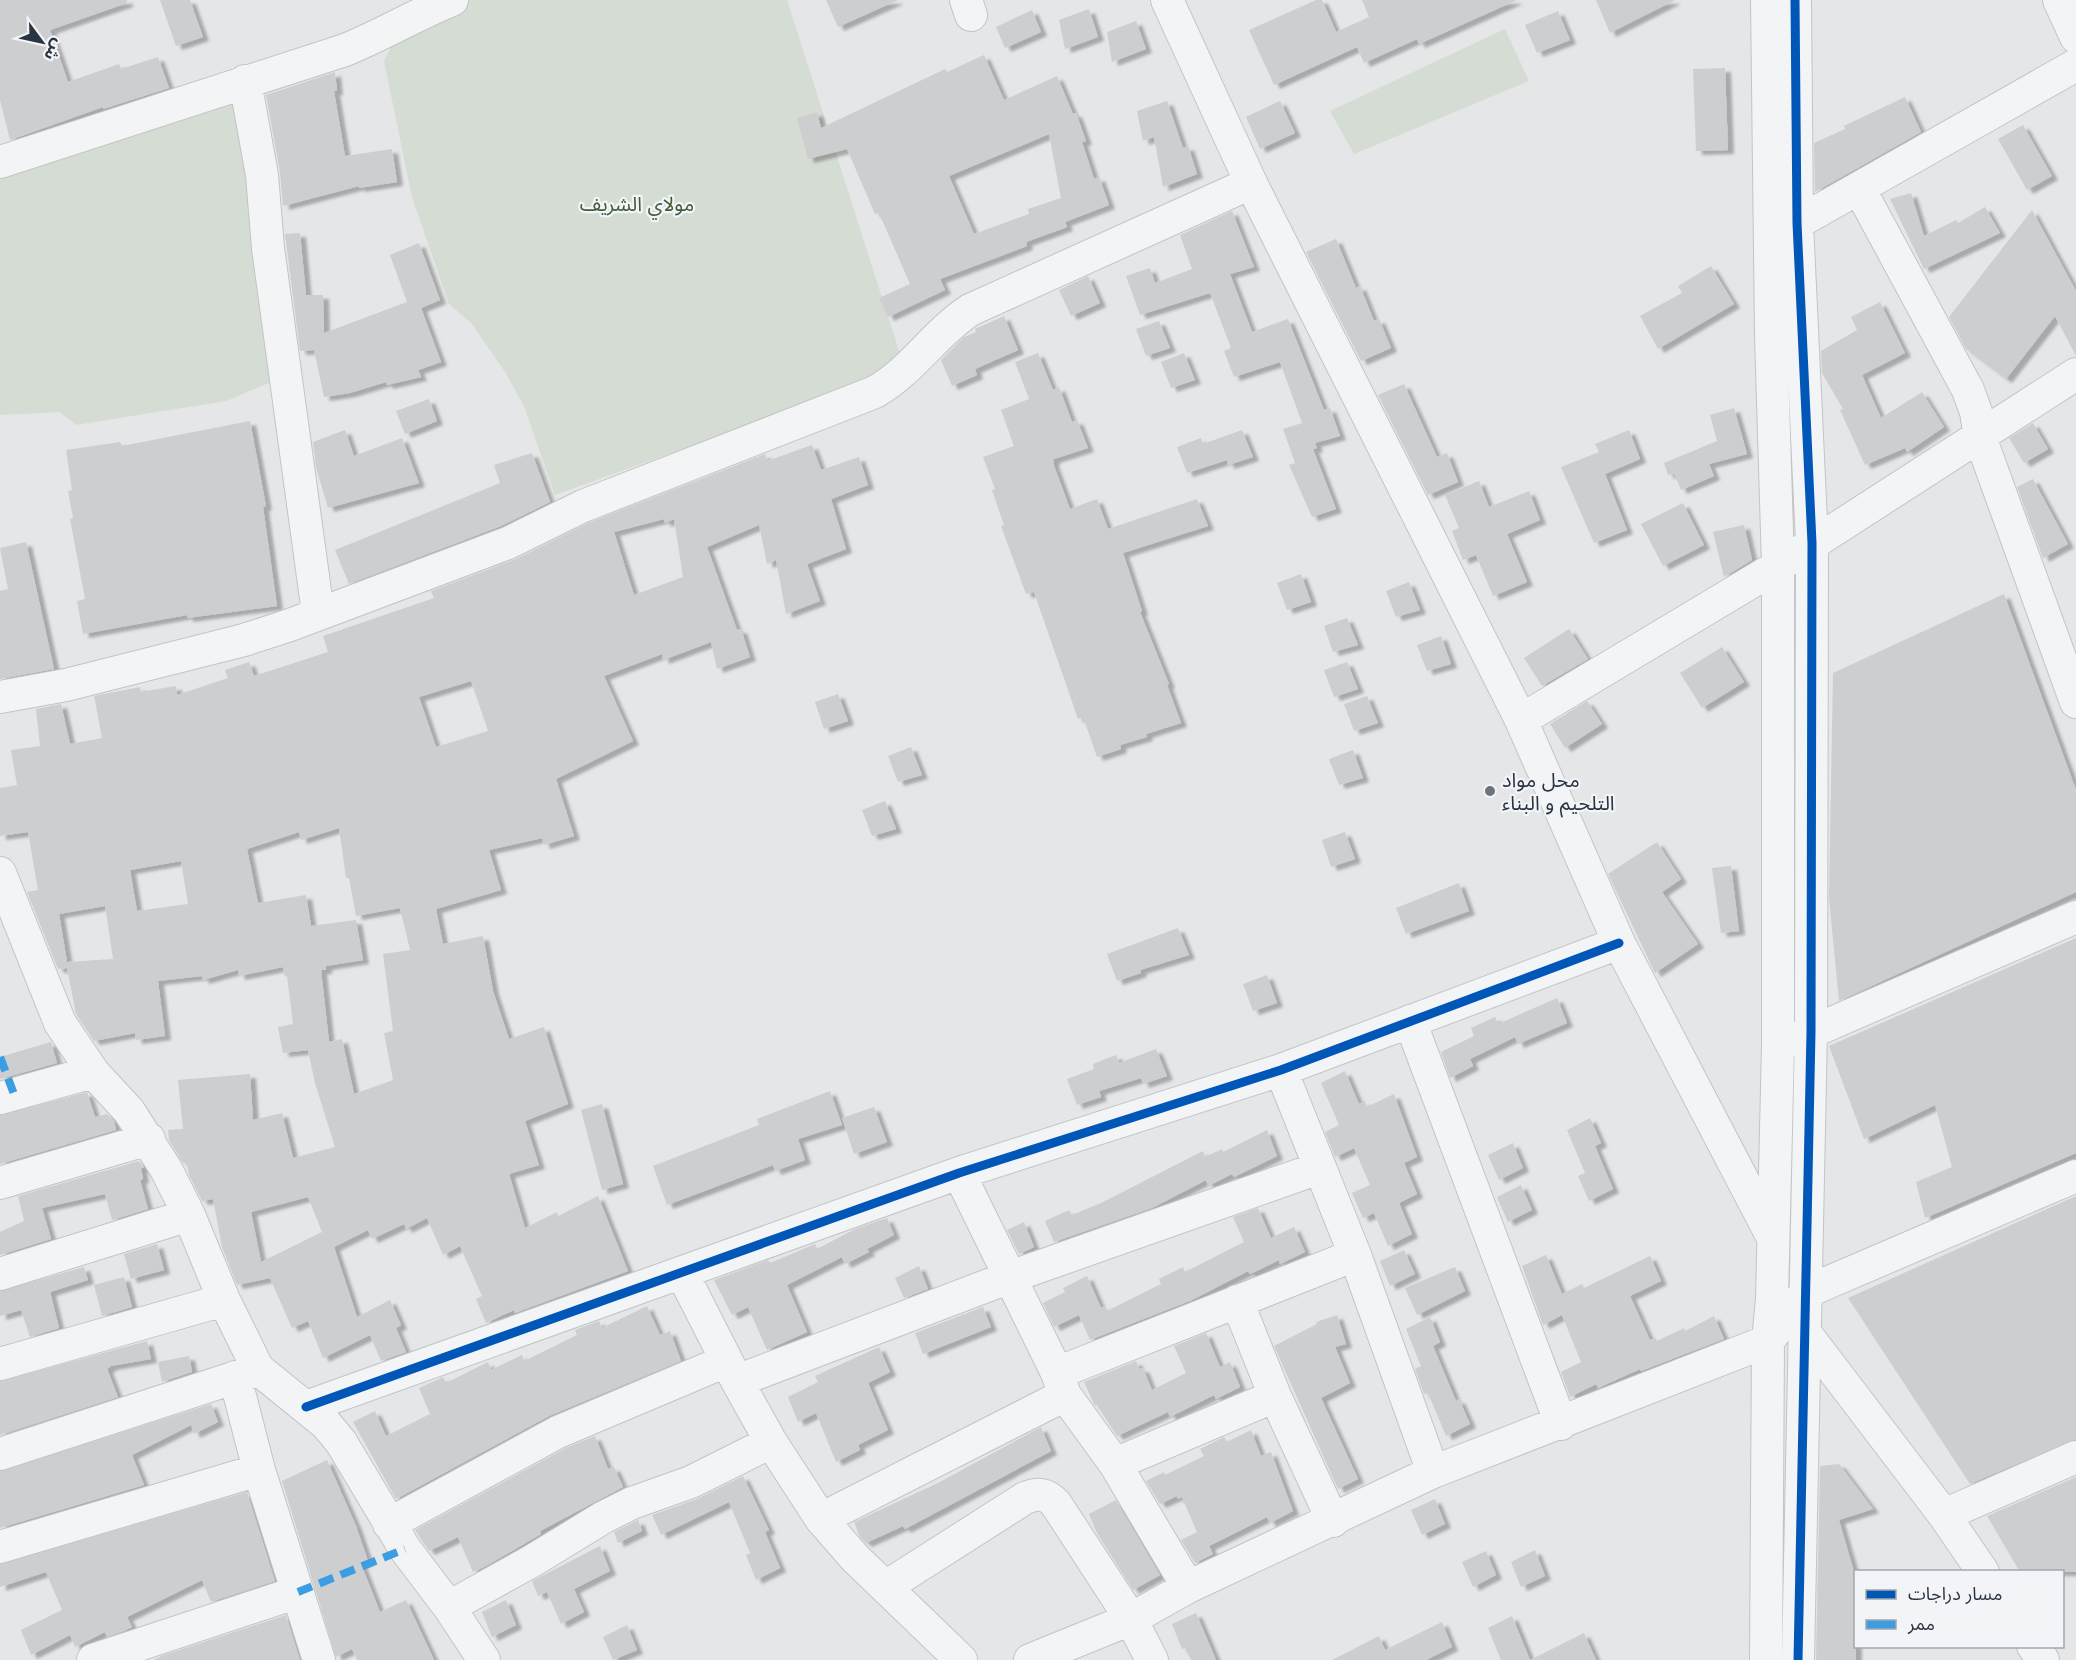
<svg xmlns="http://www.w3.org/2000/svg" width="2076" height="1660" viewBox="0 0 2076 1660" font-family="Arial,'Noto Sans Arabic',sans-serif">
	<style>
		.green { fill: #d5dcd4 }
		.building { fill: #ccced0; fill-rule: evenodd; filter: url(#shadow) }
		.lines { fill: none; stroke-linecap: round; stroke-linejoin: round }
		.minor-casing { stroke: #c2c4c6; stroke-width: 34 }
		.minor { stroke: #f3f4f5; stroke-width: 32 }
		.quiet { stroke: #3d9de3; stroke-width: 8; stroke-dasharray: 15 8; stroke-linecap: butt }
		.cycleway-casing { stroke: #f2f4f7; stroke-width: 13 }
		.cycleway { stroke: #0057b8; stroke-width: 9 }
		.poi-dot { fill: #6b737c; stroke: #f2f4f7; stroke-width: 2 }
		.labels { text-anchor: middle; stroke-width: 4.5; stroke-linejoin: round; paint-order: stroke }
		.park-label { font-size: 20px; fill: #425d38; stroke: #f2f4f7 }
		.poi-label { font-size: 20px; fill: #2a3542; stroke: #f2f4f7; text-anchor: start }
	</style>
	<defs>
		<filter id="shadow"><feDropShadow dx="6" dy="4" stdDeviation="1.5" flood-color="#0004"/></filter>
	</defs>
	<rect width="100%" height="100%" fill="#e4e6e8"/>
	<path class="green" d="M457,0H787L900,354L873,380L555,495L524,406L505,372L472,324L449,304L412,197L384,61L395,40Z
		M1505,29L1529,81L1354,154L1330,111Z
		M234,101L246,119L271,382L226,401L76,425L60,412L0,415V169Z"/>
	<path class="building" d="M0,0H127V3L50,30L68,82L119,64L121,69L158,57L169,88L103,109V107L10,140L0,100Z
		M160,0H190L203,37L176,46Z
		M826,0H898L838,27Z
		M1316,0H1322L1336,32L1369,17L1362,0H1517L1419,44L1417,39L1364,63L1357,47L1274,85L1249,30Z
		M1596,0H1675L1610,33Z
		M1089,9L1098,37L1065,49L1059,20Z
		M1032,10L1041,32L1005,48L996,27Z
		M1558,11L1570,40L1537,53L1525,25Z
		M1136,21L1146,49L1112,62L1107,32Z
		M984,55L1004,100L1057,76L1073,114L1076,113L1086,141L1082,142L1094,179L1099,177L1109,205L1065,222L1067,227L1026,242L1027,246L940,279L945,290L888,317L879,298L910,284L879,213L875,214L847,149L808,159L797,118L817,112L821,128L945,69L947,72ZM1049,134L1061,198L1028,209L1029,214L974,234L949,176Z
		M1725,68L1728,150L1696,151L1693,69Z
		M335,72L337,91H334L345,156L392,149L397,182L359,188V186L283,206L280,172L266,95Z
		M1905,97L1921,132L1815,192L1814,143L1845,129L1844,126Z
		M1167,101L1183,148L1188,146L1197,174L1163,187L1154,137L1143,141L1137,111Z
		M1280,101L1295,133L1260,149L1246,117Z
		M2023,125L2052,176L2027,190L1998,139Z
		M1911,193L1924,236L1956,220L1958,223L1985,207L2000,233L1924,269L1890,199Z
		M2032,210L2076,291V356L2055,316L2006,379L1966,349L1949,317Z
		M1232,211L1254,267L1230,274L1252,332L1288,319L1324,410L1330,408L1340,436L1315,443L1317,448L1313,449L1336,509L1312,517L1289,465L1295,463L1283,429L1302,423L1280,362L1234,377L1224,351L1231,348L1210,293L1140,315L1126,276L1150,268L1155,283L1192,269L1180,235Z
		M300,233L306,295H323L324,333L407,302L390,255L419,243L440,300L421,308L441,362L418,370L421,377L387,385L386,382L350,393L324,397L314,350L300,351L285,234Z
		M1336,239L1356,288L1360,286L1374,321L1379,319L1391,348L1361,361L1306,252Z
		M1711,266L1734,304L1658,349L1640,316L1682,293L1678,286Z
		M1088,276L1100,303L1071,316L1059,290Z
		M1880,302L1905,353L1862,375L1881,418L1922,392L1944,427L1907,452L1905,448L1865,465L1840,410L1843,409L1822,373L1821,351L1857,330L1851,317Z
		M1004,316L1018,350L975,369L977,375L952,386L941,360L964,337L976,332L975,329Z
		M1159,321L1170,348L1146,356L1136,329Z
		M1038,353L1053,390L1059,387L1072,422L1077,420L1088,448L1054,459L1053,463L1070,509L1097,499L1108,529L1197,499L1208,526L1123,553L1142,611L1140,612L1169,684L1167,685L1181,723L1146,734L1147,737L1120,745L1121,749L1097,757L1083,717L1078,719L1034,592L1026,594L1001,526L1004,525L992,490L995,489L983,457L1014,446L1001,410L1029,399L1015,362Z
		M1184,353L1195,380L1171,388L1161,362Z
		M1404,384L1437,457L1447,453L1458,482L1428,495L1378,395Z
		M429,399L437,421L405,434L396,411Z
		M1734,408L1747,454L1709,464L1714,476L1681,490L1674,473L1668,475L1664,463L1717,441L1710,415Z
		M250,421L266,506L263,507L277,606L187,618V615L83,634L77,601L85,599L70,519L73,518L68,491L72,490L66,450L120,442L122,446Z
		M2033,423L2048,449L2024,463L2009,438Z
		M345,430L354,456L402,438L419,483L328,508L316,467L313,442Z
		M1242,430L1253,457L1228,465L1227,460L1187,473L1177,447L1201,438L1203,444Z
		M1629,430L1640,459L1605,474L1627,530L1594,543L1561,467L1599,452L1595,444Z
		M812,445L821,470L859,457L868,485L831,499L846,549L807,564L820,601L786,614L776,560L767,564L759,525L707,547L737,630L741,629L750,657L717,669L711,642L663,660L662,654L604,676L633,741L556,779L574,836L544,845L542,838L489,850L501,890L436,909L443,944L483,936L493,991L509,1039L544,1027L568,1104L525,1121L539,1165L509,1174L525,1228L557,1212L558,1216L598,1196L628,1271L515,1313L514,1310L486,1323L476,1299L482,1296L460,1246L443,1255L427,1218L406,1229L404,1224L372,1239L368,1230L334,1247L357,1317L390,1300L401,1325L396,1328L406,1352L381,1361L370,1335L323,1358L308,1321L292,1328L270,1278L237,1285L222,1247L213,1199L202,1201L189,1175L187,1163H183L169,1140L168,1130L183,1129L178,1080L250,1074L253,1120L282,1113L293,1158L335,1147L315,1083L308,1050L283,1053L278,1027L293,1024L287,976L285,977L283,967L239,976L238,970L203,980L202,976L158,981L165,1036L136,1040L135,1033L94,1041L76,1014L67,968L58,969L27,892L38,890L28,832L0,836V788L17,785L11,750L40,746L36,709L61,704L70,744L102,738L94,696L140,687V692L176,686L177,695L228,678L225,670L249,662L254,676L328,652L323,636L434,598L431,591L516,559L590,522L765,454L767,461ZM664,519L665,523L674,519L683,577L634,595L614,532ZM471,681L488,731L436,747L419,697ZM339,828L346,878H349L356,916L400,908L410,950L383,954L393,1031L384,1033L393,1080L354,1094L342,1039L329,1042L321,970H326V966L363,960L356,920L311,926L306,895L258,903L247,849L299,832L301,840ZM181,861L188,904L137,911L130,870ZM105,906L113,959L67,962L59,914ZM308,1197L322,1232L261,1262L251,1212Z
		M532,453L550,502L501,526L349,584L335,550L500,483L494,465Z
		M2033,479L2068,544L2043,558L2017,487Z
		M1479,481L1489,507L1529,491L1540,520L1507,534L1527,582L1493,596L1476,555L1463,560L1452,531L1459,528L1445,495Z
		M1683,503L1704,545L1663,566L1641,524Z
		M1744,525L1752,560L1724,577L1713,532Z
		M26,542L54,669L0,679V591L8,589L0,548Z
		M1301,574L1311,602L1287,610L1277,583Z
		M1409,582L1420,610L1396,617L1386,591Z
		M2004,594L2076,790V892L1839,1001L1829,898L1833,673Z
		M1347,618L1358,645L1333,652L1324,626Z
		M1569,629L1588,659L1542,686L1524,658Z
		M1441,636L1451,664L1427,671L1417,645Z
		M1722,647L1744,682L1702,708L1680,673Z
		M1347,662L1358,689L1334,697L1324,670Z
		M838,694L848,721L824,729L815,702Z
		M1367,696L1378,723L1354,731L1344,704Z
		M1587,701L1602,724L1565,748L1550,724Z
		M911,747L922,775L898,782L888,756Z
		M1353,750L1363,778L1339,785L1329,759Z
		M885,801L896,829L872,836L862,810Z
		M1345,832L1355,859L1331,867L1322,840Z
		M1657,842L1681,879L1662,892L1698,944L1655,973L1608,874Z
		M1731,866L1739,931L1721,933L1712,868Z
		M1459,883L1469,911L1406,934L1396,908Z
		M1178,928L1189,955L1140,970L1141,973L1117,981L1107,954Z
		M2076,938V1153L1925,1218L1916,1182L1952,1167L1935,1105L1864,1139L1829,1046Z
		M1267,975L1277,1003L1253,1011L1243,984Z
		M1557,998L1567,1023L1518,1044L1515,1037L1470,1059L1473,1066L1450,1078L1441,1052L1474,1036L1471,1028L1495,1017L1498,1024Z
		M51,1042L57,1063L0,1079V1057Z
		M1156,1049L1167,1076L1143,1084L1141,1078L1099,1091L1101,1097L1077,1105L1067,1079L1094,1069L1093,1064L1116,1055L1119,1063Z
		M1345,1071L1359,1104L1365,1101L1367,1107L1394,1094L1417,1157L1404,1163L1417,1194L1399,1203L1412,1234L1388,1246L1374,1213L1363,1218L1352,1193L1370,1185L1354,1148L1335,1157L1325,1132L1339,1125L1321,1083Z
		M830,1091L842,1125L798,1139L805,1160L775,1171L773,1165L667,1205L653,1166L759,1125L757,1119Z
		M87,1092L95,1117L107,1114L114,1121L116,1130L0,1164V1115Z
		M602,1104L623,1184L602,1190L581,1110Z
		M874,1107L887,1142L854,1154L842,1118Z
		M1590,1118L1601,1143L1595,1146L1613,1189L1589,1201L1578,1176L1585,1173L1567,1130Z
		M1267,1130L1277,1156L1234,1177L1232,1174L1208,1186L1206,1180L1152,1208L1054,1242L1045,1221L1069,1210L1072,1215L1101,1203L1203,1151L1205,1157L1222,1149L1223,1152Z
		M1513,1143L1523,1168L1499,1180L1488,1155Z
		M139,1161L144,1168H141L143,1179L140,1180L148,1209L112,1220L105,1194L42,1208L51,1239L0,1255V1232L24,1221L18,1196Z
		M1521,1185L1532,1210L1508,1222L1497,1197Z
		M2076,1196V1439L1970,1484L1848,1298Z
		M1258,1208L1271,1238L1294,1227L1305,1252L1280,1264L1279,1260L1250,1274L1248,1271L1192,1300L1090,1340L1079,1315L1054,1327L1043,1303L1065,1292L1063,1288L1087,1276L1101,1308L1105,1306L1107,1311L1161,1284L1159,1279L1183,1267L1185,1272L1244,1242L1233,1217Z
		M887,1218L894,1235L867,1249L869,1252L845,1264L842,1257L787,1285L807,1332L767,1350L748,1307L732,1315L714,1280L768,1260L770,1263L815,1244L817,1249L855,1229Z
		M1024,1222L1034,1247L1019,1254L1007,1230Z
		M157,1244L164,1270L131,1279L124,1254Z
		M1404,1250L1415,1274L1390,1286L1380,1261Z
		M1546,1255L1562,1294L1582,1284L1584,1288L1650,1256L1661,1281L1630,1296L1650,1340L1656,1338L1657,1341L1684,1328L1685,1331L1714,1316L1724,1339L1641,1371L1640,1369L1598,1388L1596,1384L1570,1397L1561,1372L1581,1362L1562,1315L1543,1325L1522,1266Z
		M919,1266L928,1289L904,1298L895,1278Z
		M84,1267L88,1280L50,1292L59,1328L30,1337L21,1310L0,1316V1291Z
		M1455,1267L1465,1291L1417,1315L1405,1288Z
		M124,1277L132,1307L102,1316L94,1285Z
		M647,1306L660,1335L670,1331L681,1361L549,1416L396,1499L353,1422L375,1411L386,1436L430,1414L419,1388L439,1379L443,1377L446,1383L488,1362L491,1370L522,1355L524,1361L577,1335L575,1330L599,1321L602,1328Z
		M983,1307L991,1327L923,1354L915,1333Z
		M1337,1315L1346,1344L1335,1347L1350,1383L1321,1398L1358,1479L1338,1489L1274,1346L1317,1324L1316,1322Z
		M1430,1317L1440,1342L1433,1346L1456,1401L1459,1399L1470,1424L1446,1436L1428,1393L1424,1394L1415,1369L1421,1366L1406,1329Z
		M1206,1333L1220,1367L1230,1362L1240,1387L1216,1399L1214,1395L1170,1417L1168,1412L1117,1436L1097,1405L1095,1406L1084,1382L1136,1361L1139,1369L1143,1368L1152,1390L1186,1373L1174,1346Z
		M147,1341L151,1359L111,1366L107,1369L118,1397L0,1435V1381Z
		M879,1347L890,1372L868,1383L888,1430L858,1445L860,1450L836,1462L816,1413L798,1422L788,1397L818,1382L815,1376Z
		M189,1356L192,1372L162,1382L158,1362Z
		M211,1404L218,1422L194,1434L191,1425L132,1455L144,1485L0,1528V1471Z
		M1041,1427L1051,1451L905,1529L903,1526L866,1543L860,1537L854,1522L938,1483Z
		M1251,1430L1261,1456L1271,1452L1293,1511L1270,1523L1267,1517L1209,1546L1213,1554L1195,1563L1181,1540L1197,1532L1182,1497L1178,1499L1177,1496L1160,1504L1146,1481L1164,1472L1165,1475L1204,1456L1200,1449L1224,1437L1227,1442Z
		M595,1436L608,1469L614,1467L623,1487L540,1531L541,1534L486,1566L473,1572L458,1537L429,1551L415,1530L566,1448Z
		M327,1460L356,1526L368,1561L361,1564L380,1612L406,1600L434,1660H357L352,1649L336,1657L282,1481Z
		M1839,1464L1873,1509L1839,1520L1856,1579V1660H1816L1820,1466Z
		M743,1476L769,1530L765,1532L780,1568L756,1580L746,1555L750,1553L729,1502L661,1535L652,1515L697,1499Z
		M2076,1477V1572H2020L1987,1516Z
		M247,1492L275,1581L211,1602L202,1580L127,1617L132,1627L124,1631L107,1637L105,1632L75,1647L70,1635L31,1655L21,1630L62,1610L46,1572L0,1587V1564Z
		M1435,1499L1445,1524L1422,1535L1411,1510Z
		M1116,1500L1160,1575L1133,1590L1097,1533L1089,1514Z
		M638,1520L642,1531L618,1543L614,1532Z
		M600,1546L610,1571L574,1589L584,1612L561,1624L547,1592L538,1596L532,1581Z
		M1535,1550L1545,1576L1521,1587L1511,1562Z
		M1486,1551L1496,1575L1473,1587L1462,1562Z
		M506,1600L516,1625L492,1637L482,1612Z
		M1196,1613L1216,1660H1191L1185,1648L1182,1649L1172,1624Z
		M286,1615L300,1660H154L161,1656Z
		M1512,1616L1530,1660L1584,1633L1596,1660H1501L1488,1628Z
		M1442,1622L1452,1647L1426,1660H1332L1379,1636L1385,1650Z
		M627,1625L637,1650L613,1660L603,1637Z"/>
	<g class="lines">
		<g class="minor-casing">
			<path id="minor" d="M966,0L971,15
				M1167,0L1251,183L1521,720L1619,943L1772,1236
				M1795,0L1797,223L1812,543L1811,1032L1798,1660
				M2059,0L2076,37
				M245,81L262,175L268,248L318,613
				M0,162L345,50C382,35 415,15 452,0
				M1859,188L1968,390L1976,412L1980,437L2076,702
				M1797,223L2076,65
				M0,697L66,685L244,640L290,625L508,543L583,506L875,392C913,370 934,334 970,310L1251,183
				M1521,720L1778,566L2076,374
				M0,873L60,1023L93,1072L129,1111L166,1169L189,1215L224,1300L258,1369L326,1424L341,1442L405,1549L449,1607L484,1660
				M1410,1021L1561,1424
				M1793,1040L2076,917
				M1281,1070L1355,1255L1433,1472
				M0,1098L93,1072
				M959,1173L1057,1373L1065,1395L1115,1464L1188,1587
				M0,1183L149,1139
				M682,1273L737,1381L771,1442L821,1519L855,1558L961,1660
				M0,1274L189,1215
				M1806,1334L1944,1515L1983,1572
				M0,1364L224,1300
				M1057,1373L1355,1255
				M235,1377L259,1470L319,1660
				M737,1381L1010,1277L1319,1168
				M1275,1396L1333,1521
				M306,1407L959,1173L1281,1070L1619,943
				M0,1454L255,1371
				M1115,1464L1275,1396L1237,1301
				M1944,1515L2076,1457
				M821,1519L1065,1395
				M389,1524L558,1432L726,1361
				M0,1547L259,1470
				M887,1586L1025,1498C1038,1493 1046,1493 1056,1504L1131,1619L1152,1660
				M449,1607L532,1561L604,1517L632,1503L691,1482L771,1442
				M2033,1646L2043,1660
				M93,1660L298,1592
				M1030,1660L1131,1619L1188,1587L1433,1472L1768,1341L1806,1292L2076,1176
				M1766,1660L1768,1341L1772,1299L1778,1046V566L1771,335L1767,0"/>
		</g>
		<use href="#minor" class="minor"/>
		<path class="quiet" d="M0,1057L14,1094
			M298,1592L405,1549"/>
		<g class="cycleway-casing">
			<path id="cycleway" d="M1795,0L1797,223L1812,543L1811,1032L1798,1660
				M306,1407L959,1173L1281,1070L1619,943"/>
		</g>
		<use href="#cycleway" class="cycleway"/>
	</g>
	<circle class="poi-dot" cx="1490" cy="791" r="6"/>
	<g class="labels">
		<g class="park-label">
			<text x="637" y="211">مولاي الشريف</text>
		</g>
		<g class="poi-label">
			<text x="1502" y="787">محل مواد<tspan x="1502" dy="23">التلحيم و البناء</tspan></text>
		</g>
	</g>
	<rect x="1854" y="1570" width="210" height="78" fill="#f2f4f7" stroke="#a2a8af" stroke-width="1.5"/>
	<rect x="1866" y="1590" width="30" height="9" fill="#0057b8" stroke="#a2a8af" stroke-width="1.5"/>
	<text x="1908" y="1600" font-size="18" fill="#2a3542">مسار دراجات</text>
	<rect x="1866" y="1620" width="30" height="9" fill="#3d9de3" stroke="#a2a8af" stroke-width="1.5"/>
	<text x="1908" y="1630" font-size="18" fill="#2a3542">ممر</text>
	<g transform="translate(42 42) rotate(123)" stroke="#f2f4f7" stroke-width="4.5" paint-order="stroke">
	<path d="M0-4.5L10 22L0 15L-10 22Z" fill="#2a3542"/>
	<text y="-9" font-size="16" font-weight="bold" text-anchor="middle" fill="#2a3542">ش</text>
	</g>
</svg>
